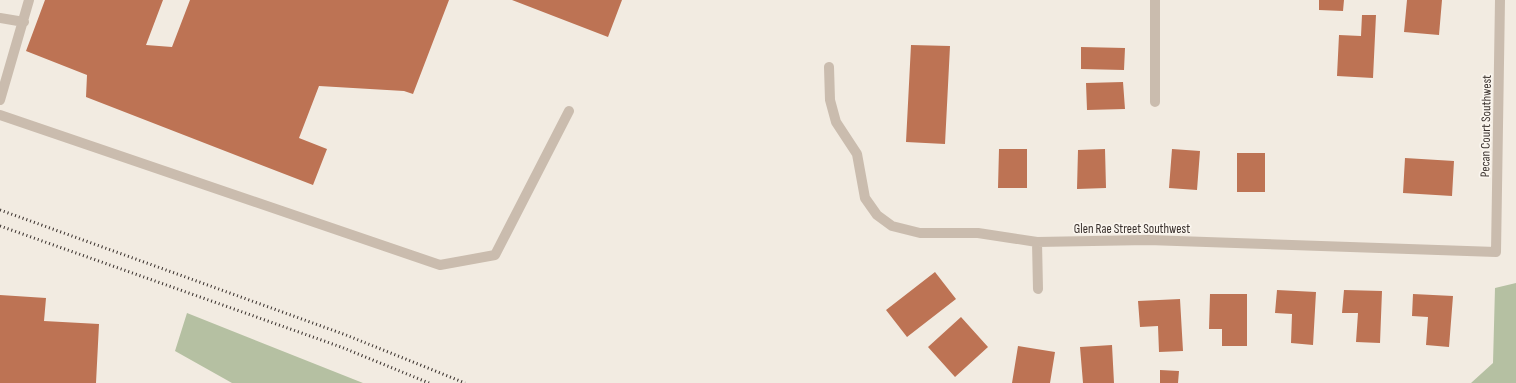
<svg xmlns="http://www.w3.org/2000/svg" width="1516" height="383" viewBox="0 0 1516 383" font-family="'Sofia Sans Condensed',sans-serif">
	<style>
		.green { fill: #b5c0a2 }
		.building { fill: #bd7354 }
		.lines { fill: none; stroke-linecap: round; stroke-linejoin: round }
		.minor { stroke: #cabcae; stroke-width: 10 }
		.rail { stroke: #39302c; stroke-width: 3; stroke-dasharray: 1 3; stroke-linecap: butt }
		.labels { text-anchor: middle; stroke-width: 3.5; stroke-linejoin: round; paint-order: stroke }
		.street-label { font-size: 13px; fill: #39302c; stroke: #faf5ee }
	</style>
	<rect width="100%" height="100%" fill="#f2ebe1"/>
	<path class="green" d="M1516,283V383H1471L1493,363L1495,288Z
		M187,313L363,383H232L175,351Z"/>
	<path class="building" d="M45,0H163L146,45L172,47L190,0H449L413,94L404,91L319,86L299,138L327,149L313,185L86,97L87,75L26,51Z
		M512,0H622L608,37Z
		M1319,0H1344L1343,11L1319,10Z
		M1407,0H1442L1439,35L1404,32Z
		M1362,15H1376L1373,78L1337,76L1339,35L1361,36Z
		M911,45L950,46L945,144L906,142Z
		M1081,47L1125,48L1124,70L1081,69Z
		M1123,82L1125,109L1087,110L1086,83Z
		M999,149H1027V188H998Z
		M1105,149L1106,188L1077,189L1078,150Z
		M1172,149L1200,151L1197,190L1169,188Z
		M1237,153H1265V192H1237Z
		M1405,158L1454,161L1452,196L1403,193Z
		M935,272L956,299L907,337L886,310Z
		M1277,290L1316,292L1313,345L1291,343L1292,314L1275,313Z
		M1344,290L1382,291L1380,343L1356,342L1358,313H1342Z
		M1210,294H1247V346H1222V329H1209Z
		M1413,294L1453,296L1449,347L1426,345L1428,317L1412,316Z
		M0,295L46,298L44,321L99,324L96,383H0Z
		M1180,299L1183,351L1159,352L1158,326L1140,327L1138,301Z
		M961,317L988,347L955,377L928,347Z
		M1112,345L1114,383H1083L1080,347Z
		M1018,346L1055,352L1050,383H1012Z
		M1160,370L1179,371L1178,383H1160Z"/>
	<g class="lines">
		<path class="minor" d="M1155,0V102
			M0,18L24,22
			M829,67L830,100L836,122L857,154L865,198L877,215L892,226L920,233H978L1037,242L1148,240L1496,252L1500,0
			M0,100L29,0
			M0,115L440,265L495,255L569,111
			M1037,242L1038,289"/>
		<path class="rail" d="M0,210L346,335L465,383
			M0,226L341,347L429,383"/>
	</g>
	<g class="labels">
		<g class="street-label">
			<text transform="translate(1485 126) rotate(-89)" y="5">Pecan Court Southwest</text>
			<text x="1132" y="233">Glen Rae Street Southwest</text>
		</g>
	</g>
</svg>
